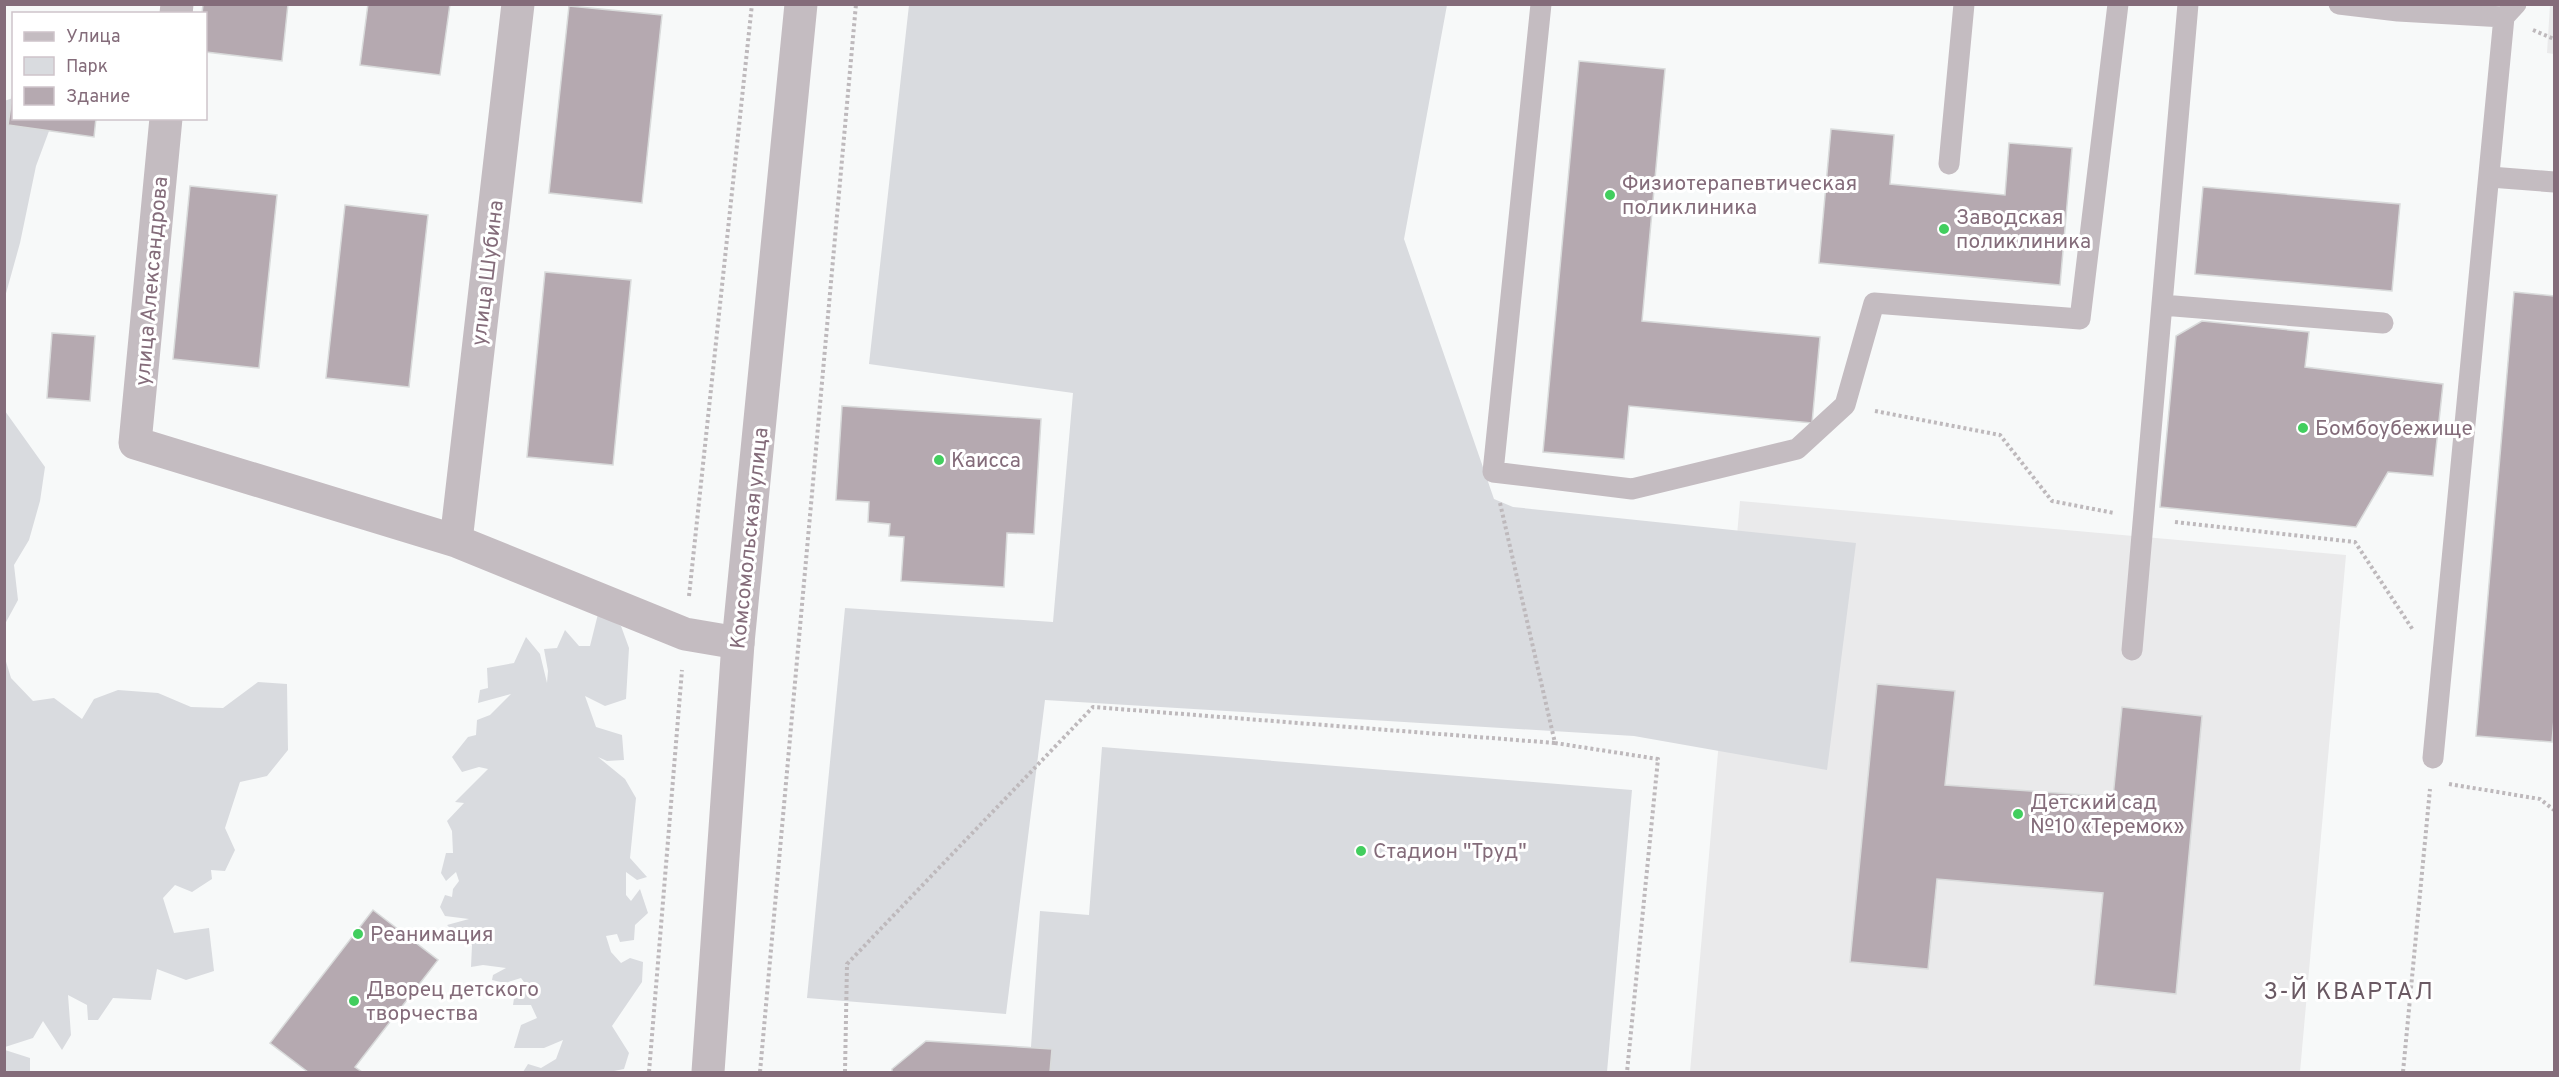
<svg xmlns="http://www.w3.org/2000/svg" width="2559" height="1077" viewBox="0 0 2559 1077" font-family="Overpass,sans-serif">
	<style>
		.built { fill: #eaeaeb }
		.green { fill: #d9dbdf }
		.building { fill: #b5a9b0; stroke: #d9dbdb; stroke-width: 1.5 }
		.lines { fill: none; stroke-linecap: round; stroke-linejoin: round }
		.path { stroke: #beb9bc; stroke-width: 4; stroke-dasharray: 3 3; stroke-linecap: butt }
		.service { stroke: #c4bcc1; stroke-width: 21 }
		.minor { stroke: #c4bcc1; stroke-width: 33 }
		.tertiary { stroke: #c4bcc1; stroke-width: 33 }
		.poi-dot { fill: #42ce5e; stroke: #fff; stroke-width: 2 }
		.labels { text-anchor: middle; stroke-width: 6; stroke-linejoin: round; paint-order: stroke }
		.poi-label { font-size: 21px; fill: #846c7a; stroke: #fff; text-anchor: start }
		.street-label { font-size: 21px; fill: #846c7a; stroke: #fff }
		.quarter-label { font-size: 24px; letter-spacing: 1.5px; fill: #6a5963; stroke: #fff }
	</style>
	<rect width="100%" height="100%" fill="#f7f9f9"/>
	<path class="built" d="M2550,5H2554V54L2547,53Z
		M1740,501L2346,555L2300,1072H1690Z"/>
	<path class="green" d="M909,5H1447L1404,239L1494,499L1513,507L1856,543L1827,770L1634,736L1045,700L1006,1014L807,998L845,608L1053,622L1073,393L869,364Z
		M13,98L14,118L52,123L36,166L20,243L5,297L4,101Z
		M5,411L45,467L40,501L29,540L14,565L18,600L5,624Z
		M598,614L621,626L629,648L626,699L605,706L585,696L596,727L622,735L624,760L607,761L598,757L625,779L636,798L630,858L647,877L637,880L626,872V895L631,901L640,889L648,913L635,925L634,940L620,942L617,934L606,936L611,952L621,963L630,958L643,962L642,982L612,1026L629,1053L624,1069L609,1072H523L528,1064L541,1068L556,1059L563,1040L544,1048H514L521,1025L537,1018L531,1005H513L515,992L524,982L521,978L505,983L492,980L493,975L506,968L483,965L471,967L472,945L458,936L447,925L469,919L445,916L440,907L445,895L452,897L453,889L459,881L456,872L446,881L441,873L446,853H453L452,831L447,821L464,803L455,802L488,769L479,767L462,772L452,757L468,737L476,735L477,720L490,715L511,694L478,703L480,690L488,688L487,668L514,663L526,637L540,654L547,683L548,671L544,649L557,648L565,630L579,646H590Z
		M4,655L11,678L33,701L54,698L82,719L94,699L118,690L158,693L191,707L223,708L258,682L287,684L288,750L267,776L240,782L225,828L235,850L225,871L211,870L212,879L192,892L175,885L163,898L174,933L209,928L214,971L186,980L157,969L151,1000L113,998L98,1020H88L87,1005L68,995L71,1035L62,1050L43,1021L33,1038L5,1047Z
		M1102,747L1632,790L1607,1072H892L893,1069L926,1041L1031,1047L1040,911L1089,915Z
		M5,1050L30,1058V1072H5Z"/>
	<path class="building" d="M203,4H288L282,61L206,52V14H202Z
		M368,4H450L440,75L360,65Z
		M569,6L662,15L642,203L549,193Z
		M1579,61L1665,69L1642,321L1820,337L1812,423L1629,406L1624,459L1543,452Z
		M14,85V118H96L94,137L8,125Z
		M1831,129L1894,135L1890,184L2005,195L2009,143L2072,148L2060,285L1819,263Z
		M190,186L277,195L259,368L173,359Z
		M2203,187L2400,204L2392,291L2195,274Z
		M345,205L428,215L409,387L326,378Z
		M545,272L631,280L613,465L527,457Z
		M2514,292L2554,296V719L2552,742L2476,736Z
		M2202,321L2309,332L2305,367L2443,384L2433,476L2388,472L2356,527L2160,507L2176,336Z
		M52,333L95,336L90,401L47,398Z
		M842,406L1041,419L1034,534L1007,533L1004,587L901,581L904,537L889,536L890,524L868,522L869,502L836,500Z
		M1877,684L1955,691L1945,785L2113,797L2122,707L2202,716L2176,994L2094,985L2103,893L1937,879L1928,969L1850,962Z
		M373,910L438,960L355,1067L362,1072H308L270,1043Z
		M926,1041L1052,1049L1050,1072H892V1069Z"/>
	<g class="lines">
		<path class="path" d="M2533,30L2554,39
			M1875,411L2000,435L2052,501L2114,513
			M1500,503L1555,743L1658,759L1627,1072
			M2175,522L2355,542L2413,630
			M689,596L752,4
			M2449,784L2540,799L2554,810
			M649,1072L682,670
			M760,1072L856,4
			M845,1072L847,964L1093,707L1555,743
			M2403,1072L2430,789"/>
		<path class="service" d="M1541,4L1493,472L1632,489L1797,449L1845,405L1874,303L2080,319L2118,4
			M2339,4L2398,11L2504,17L2516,4
			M1949,164L1964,4
			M2490,177L2554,182
			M2162,305L2383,323
			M2132,650L2188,4
			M2433,758L2504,17"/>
		<path class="minor" d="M176,14L177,4
			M166,118L135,443L456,541L685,634L738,643
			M456,541L518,4"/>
		<path class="tertiary" d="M708,1072L738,643L801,4"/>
	</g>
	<g class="poi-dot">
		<circle cx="1610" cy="195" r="6"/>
		<circle cx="1944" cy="229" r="6"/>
		<circle cx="2303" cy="428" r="6"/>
		<circle cx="939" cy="460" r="6"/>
		<circle cx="2018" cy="814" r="6"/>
		<circle cx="1361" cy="851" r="6"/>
		<circle cx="358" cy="934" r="6"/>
		<circle cx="354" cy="1001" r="6"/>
	</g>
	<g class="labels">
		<g class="poi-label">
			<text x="1622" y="190">Физиотерапевтическая<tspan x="1622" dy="24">поликлиника</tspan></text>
			<text x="1956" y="224">Заводская<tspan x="1956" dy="24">поликлиника</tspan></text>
			<text x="2315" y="435">Бомбоубежище</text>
			<text x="951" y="467">Каисса</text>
			<text x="2030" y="809">Детский сад<tspan x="2030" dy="24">№10 «Теремок»</tspan></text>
			<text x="1373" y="858">Стадион "Труд"</text>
			<text x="370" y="941">Реанимация</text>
			<text x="366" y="996">Дворец детского<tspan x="366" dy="24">творчества</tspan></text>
		</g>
		<g class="street-label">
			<text transform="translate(487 273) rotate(-83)" y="7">улица Шубина</text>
			<text transform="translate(151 281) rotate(-85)" y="7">улица Александрова</text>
			<text transform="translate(749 538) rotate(-84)" y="7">Комсомольская улица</text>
		</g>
		<g class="quarter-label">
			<text x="2349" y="999">3-Й КВАРТАЛ</text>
		</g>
	</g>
	<rect width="2559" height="1077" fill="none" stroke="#846c7a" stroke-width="12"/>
	<rect x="12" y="12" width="195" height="108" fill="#ffffff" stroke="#cec4ca" stroke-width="1.5"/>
	<rect x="24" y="32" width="30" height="9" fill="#c4bcc1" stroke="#cec4ca" stroke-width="1.5"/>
	<text x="66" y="42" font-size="18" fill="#846c7a">Улица</text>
	<rect x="24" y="57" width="30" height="18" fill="#d9dbdf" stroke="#cec4ca" stroke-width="1.5"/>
	<text x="66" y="72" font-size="18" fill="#846c7a">Парк</text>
	<rect x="24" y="87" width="30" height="18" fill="#b5a9b0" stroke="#cec4ca" stroke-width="1.5"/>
	<text x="66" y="102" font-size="18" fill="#846c7a">Здание</text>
</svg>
